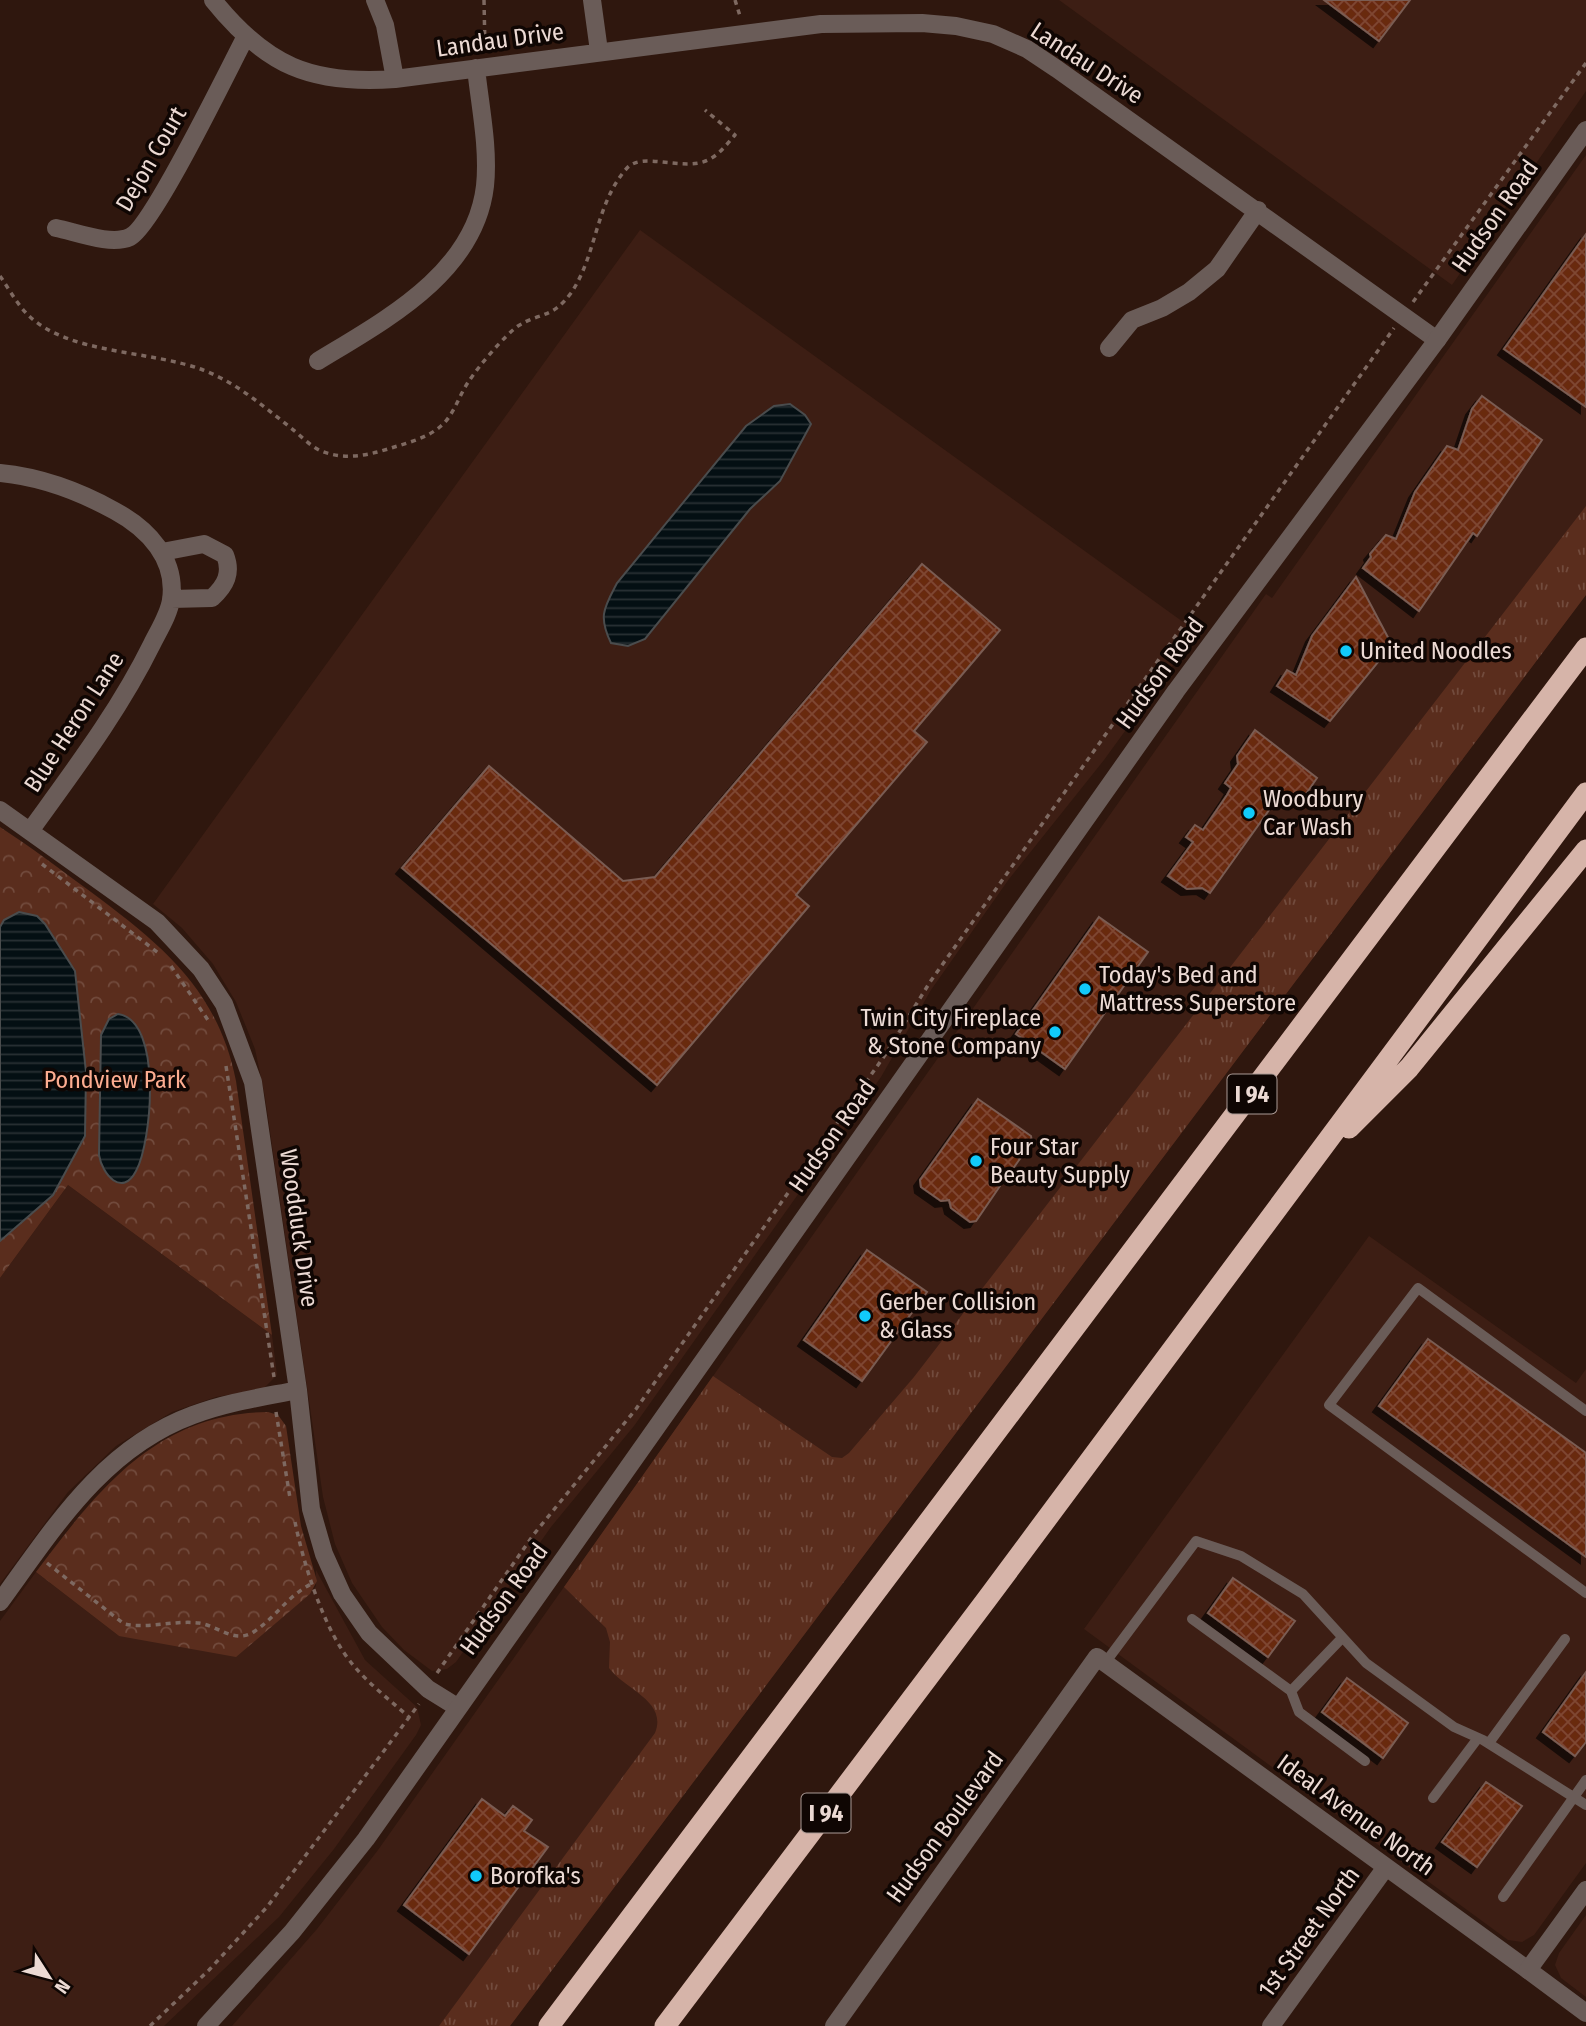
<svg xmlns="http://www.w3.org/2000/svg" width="1586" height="2026" viewBox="0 0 1586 2026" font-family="'Fira Sans Condensed',sans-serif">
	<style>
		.built { fill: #3d1e14 }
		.grass { fill: url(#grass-tufts) }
		.park { fill: url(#park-crowns) }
		.water { fill: url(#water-rules); stroke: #4a4c4d; stroke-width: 2 }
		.building { fill: url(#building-cross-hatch); stroke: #7a5c52; stroke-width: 2; filter: url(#shadow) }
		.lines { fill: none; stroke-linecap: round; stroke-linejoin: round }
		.path { stroke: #7e6961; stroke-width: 3.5; stroke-dasharray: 5 5; stroke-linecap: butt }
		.service { stroke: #6a5c58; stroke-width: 10 }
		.minor { stroke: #6a5c58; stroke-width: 18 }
		.tertiary { stroke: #6a5c58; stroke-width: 18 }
		.motorway { stroke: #d6b4a9; stroke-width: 21 }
		.poi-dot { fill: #11cafa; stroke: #0f0603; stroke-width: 2.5 }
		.labels { text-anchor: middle; stroke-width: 7; stroke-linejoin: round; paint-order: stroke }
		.shield { fill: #0f0603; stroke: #aa9a95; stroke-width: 2 }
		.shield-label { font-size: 23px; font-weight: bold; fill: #ecdad4 }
		.street-label { font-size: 24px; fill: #ecdad4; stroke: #0f0603 }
		.poi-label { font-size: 24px; fill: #ecdad4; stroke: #0f0603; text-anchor: start }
		.park-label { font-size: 24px; fill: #fead91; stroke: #0f0603 }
	</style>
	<defs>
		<pattern id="grass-tufts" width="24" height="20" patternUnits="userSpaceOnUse" patternTransform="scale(1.75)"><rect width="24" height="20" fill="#5a2d1d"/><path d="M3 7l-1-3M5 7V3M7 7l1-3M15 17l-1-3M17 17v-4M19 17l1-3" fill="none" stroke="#724b3d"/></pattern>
		<pattern id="park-crowns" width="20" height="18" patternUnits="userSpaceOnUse" patternTransform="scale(1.75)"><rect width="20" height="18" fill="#5a2d1d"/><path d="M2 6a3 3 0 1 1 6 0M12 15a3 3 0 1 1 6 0" fill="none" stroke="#724b3d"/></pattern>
		<pattern id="water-rules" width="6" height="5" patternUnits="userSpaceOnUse" patternTransform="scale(1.75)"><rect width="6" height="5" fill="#040f13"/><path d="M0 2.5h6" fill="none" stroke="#293134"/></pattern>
		<pattern id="building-cross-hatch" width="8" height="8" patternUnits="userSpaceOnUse" patternTransform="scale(1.75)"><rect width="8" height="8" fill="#692911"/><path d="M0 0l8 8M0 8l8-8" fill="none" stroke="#7f4733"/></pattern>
		<filter id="shadow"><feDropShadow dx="-6" dy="6" stdDeviation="0" flood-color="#0009"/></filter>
	</defs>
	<rect width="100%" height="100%" fill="#2f170e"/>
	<path class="built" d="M1059,0H1586V91L1452,285Z
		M1586,155V595L510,2026H232L317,1929L378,1850L1266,594L1272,598Z
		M640,230L1197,632L1104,760L1009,879L931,990L881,1077L634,1426L551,1527L456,1662L447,1669L432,1671L404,1650L382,1627L352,1583L335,1544L323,1497L265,1097L255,1049L236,1002L213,964L182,928L153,904Z
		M68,1185L272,1335L277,1375L263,1389L216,1397L172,1412L116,1446L68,1492L0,1584V1278Z
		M1369,1236L1576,1383L1586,1369V1863L1534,1935L1522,1942L1508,1940L1084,1629Z
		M316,1570L365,1660L417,1707L421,1725L416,1735L334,1849L279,1917L164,2026H0V1621L36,1572L119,1636L308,1596L316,1586Z
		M1586,1915V1997L1561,1978L1555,1965L1559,1953Z"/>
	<path class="grass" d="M1586,506V595L510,2026H439L655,1733C668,1701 624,1689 609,1668L610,1642L606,1628L564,1587L713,1376L832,1457L842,1458L849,1453L914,1377Z"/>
	<path class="park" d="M0,827C31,847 61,870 91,892C162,945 218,990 236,1081L272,1335L68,1185L0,1278Z
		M268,1412L278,1415L286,1426L301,1526L317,1581L310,1594L236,1657L119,1636L36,1572C97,1491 156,1413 268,1412Z"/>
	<path class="water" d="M790,404L805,415L811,424L780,481L750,509L645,639L628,646L611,643C598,616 604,608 617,583L746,426L774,406Z
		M19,912L37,916L45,924L75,971L86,1072L85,1136L53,1195L0,1241V927L4,920Z
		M118,1014C163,1020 152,1142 136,1171C122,1198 102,1174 99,1155L101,1035L109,1019Z"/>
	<path class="building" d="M1324,0H1410L1379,41Z
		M1586,234V407L1504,349Z
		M1482,396L1542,440L1477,536L1473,533L1419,611L1363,568L1371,557L1370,554L1386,535L1396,539L1415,492L1447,446L1458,450L1472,409Z
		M922,564L1000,630L914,731L927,742L796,895L809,906L657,1085L402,868L489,766L623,881L655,877Z
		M1356,577L1392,645L1330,721L1277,686L1287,670L1296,675L1312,636Z
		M1255,730L1317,778L1301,801L1288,793L1277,799L1210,893L1202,888L1187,889L1168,876L1193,842L1186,837L1195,825L1203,830L1227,795L1231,788L1225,783L1238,764L1237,756Z
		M1099,917L1148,952L1065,1069L1016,1034Z
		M978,1099L1031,1136L1032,1142L1007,1177L1000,1179V1186L976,1221L970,1222L951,1208L949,1200L941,1201L921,1187L920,1180Z
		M867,1250L927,1292L862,1381L804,1340Z
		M1428,1339L1586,1453V1557L1379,1406Z
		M1233,1578L1295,1621L1268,1657L1208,1613Z
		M1586,1672V1742L1575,1756L1543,1732Z
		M1347,1678L1408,1723L1383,1758L1322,1712Z
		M1486,1782L1522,1806L1477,1867L1442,1842Z
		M482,1799L505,1816L513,1806L532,1820L524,1831L548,1847L469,1954L404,1905Z"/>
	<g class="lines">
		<path class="path" d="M484,0L485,50
			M735,0L740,16
			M0,276C9,289 17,304 28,315C69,355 151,350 203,370C237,383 263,406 291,428C300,435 310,446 321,451C344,460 365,456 388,449C406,443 426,439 441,426C454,415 459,395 469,381C478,367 505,335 518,326C540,312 552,319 571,293C597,255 595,204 627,168C643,151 683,172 708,160C719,155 727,144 735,135L705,110
			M1413,302L1586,63
			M42,864L161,955
			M171,966L210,1023
			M226,1066L274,1377
			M276,1412L290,1498
			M295,1522C304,1566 325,1633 354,1666C370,1685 391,1701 410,1718
			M47,1563L124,1624C149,1629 174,1620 199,1623C219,1626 235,1645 255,1631C277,1616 287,1596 313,1583
			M437,1673L534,1534L636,1409L885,1055L930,982L1394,328
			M150,2026L209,1970L267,1907L419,1704"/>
		<path class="service" d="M1586,1411L1418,1288L1329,1405L1586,1593
			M1192,1619L1291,1691L1342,1638
			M1105,1663L1196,1541L1241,1556L1303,1594L1366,1663L1454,1727L1483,1740L1586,1805
			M1291,1691L1299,1712L1365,1761
			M1489,1743L1565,1639
			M1433,1798L1478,1738
			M1503,1897L1586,1780"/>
		<path class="minor" d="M213,0C266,66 311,85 395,79L821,24L922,23L956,26L993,34L1027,49L1057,69L1437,340
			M375,0L385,25L395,79
			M592,0L599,51
			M56,228C76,232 111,246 130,237C153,226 229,68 246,36
			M1109,348L1132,320L1162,308L1189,292L1217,269L1258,210
			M318,361C385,320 475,273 485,186C489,148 480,106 476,68
			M0,473C42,477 79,491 115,511C148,529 177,559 171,600C169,614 159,630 152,644C119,711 74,770 30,831
			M162,552L204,544L225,555C232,573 226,585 212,598L171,599
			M0,810L157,922L201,969L224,1004L253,1082L298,1390L311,1509L324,1554L342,1594L369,1633L428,1689L457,1707
			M0,1602C54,1528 103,1448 193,1415C227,1402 263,1397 298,1390
			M834,2026L1097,1657L1528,1970
			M1271,2026L1386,1867"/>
		<path class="tertiary" d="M1586,1890L1528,1970L1586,2013
			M206,2026L292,1932L366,1839L1176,691L1437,340L1586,130"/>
		<path class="motorway" d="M1349,1128L1409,1068L1586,850
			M549,2026L1586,648
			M665,2026L987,1599L1586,793"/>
	</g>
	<g class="poi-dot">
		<circle cx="1346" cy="651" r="7"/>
		<circle cx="1249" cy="813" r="7"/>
		<circle cx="1085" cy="989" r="7"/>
		<circle cx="1055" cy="1032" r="7"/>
		<circle cx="976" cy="1161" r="7"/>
		<circle cx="865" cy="1316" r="7"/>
		<circle cx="476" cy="1876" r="7"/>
	</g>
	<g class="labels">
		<g class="shield">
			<rect x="1227.5" y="1074.5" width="49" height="39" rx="5"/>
			<rect x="801.5" y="1793.5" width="49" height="39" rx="5"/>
		</g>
		<g class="shield-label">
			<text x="1252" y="1102">I 94</text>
			<text x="826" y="1821">I 94</text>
		</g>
		<g class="street-label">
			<text transform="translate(500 40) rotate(-8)" y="8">Landau Drive</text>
			<text transform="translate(1087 63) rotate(33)" y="8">Landau Drive</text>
			<text transform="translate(151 159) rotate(-60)" y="8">Dejon Court</text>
			<text transform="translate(1495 216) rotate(-55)" y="8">Hudson Road</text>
			<text transform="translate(1160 673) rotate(-54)" y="8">Hudson Road</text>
			<text transform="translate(74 722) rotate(-57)" y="8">Blue Heron Lane</text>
			<text transform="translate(832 1136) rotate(-55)" y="8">Hudson Road</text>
			<text transform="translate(299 1228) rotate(82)" y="8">Woodduck Drive</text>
			<text transform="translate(504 1599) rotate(-54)" y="8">Hudson Road</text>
			<text transform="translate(1356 1815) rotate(36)" y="8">Ideal Avenue North</text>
			<text transform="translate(945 1827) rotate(-54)" y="8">Hudson Boulevard</text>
			<text transform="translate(1309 1932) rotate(-54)" y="8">1st Street North</text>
		</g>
		<g class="poi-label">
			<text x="1360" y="659">United Noodles</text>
			<text x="1263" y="807">Woodbury<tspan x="1263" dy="28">Car Wash</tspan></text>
			<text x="1099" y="983">Today's Bed and<tspan x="1099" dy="28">Mattress Superstore</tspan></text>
			<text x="1041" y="1026" text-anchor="end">Twin City Fireplace<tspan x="1041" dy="28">&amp; Stone Company</tspan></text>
			<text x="990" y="1155">Four Star<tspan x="990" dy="28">Beauty Supply</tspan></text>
			<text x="879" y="1310">Gerber Collision<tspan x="879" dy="28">&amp; Glass</tspan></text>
			<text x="490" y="1884">Borofka's</text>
		</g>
		<g class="park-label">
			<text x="115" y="1088">Pondview Park</text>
		</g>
	</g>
	<g transform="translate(49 1977) rotate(126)" stroke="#0f0603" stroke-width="5" paint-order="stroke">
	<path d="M0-5L12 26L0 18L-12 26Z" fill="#ecdad4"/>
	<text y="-10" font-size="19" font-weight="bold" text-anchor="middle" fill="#ecdad4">N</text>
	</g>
</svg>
